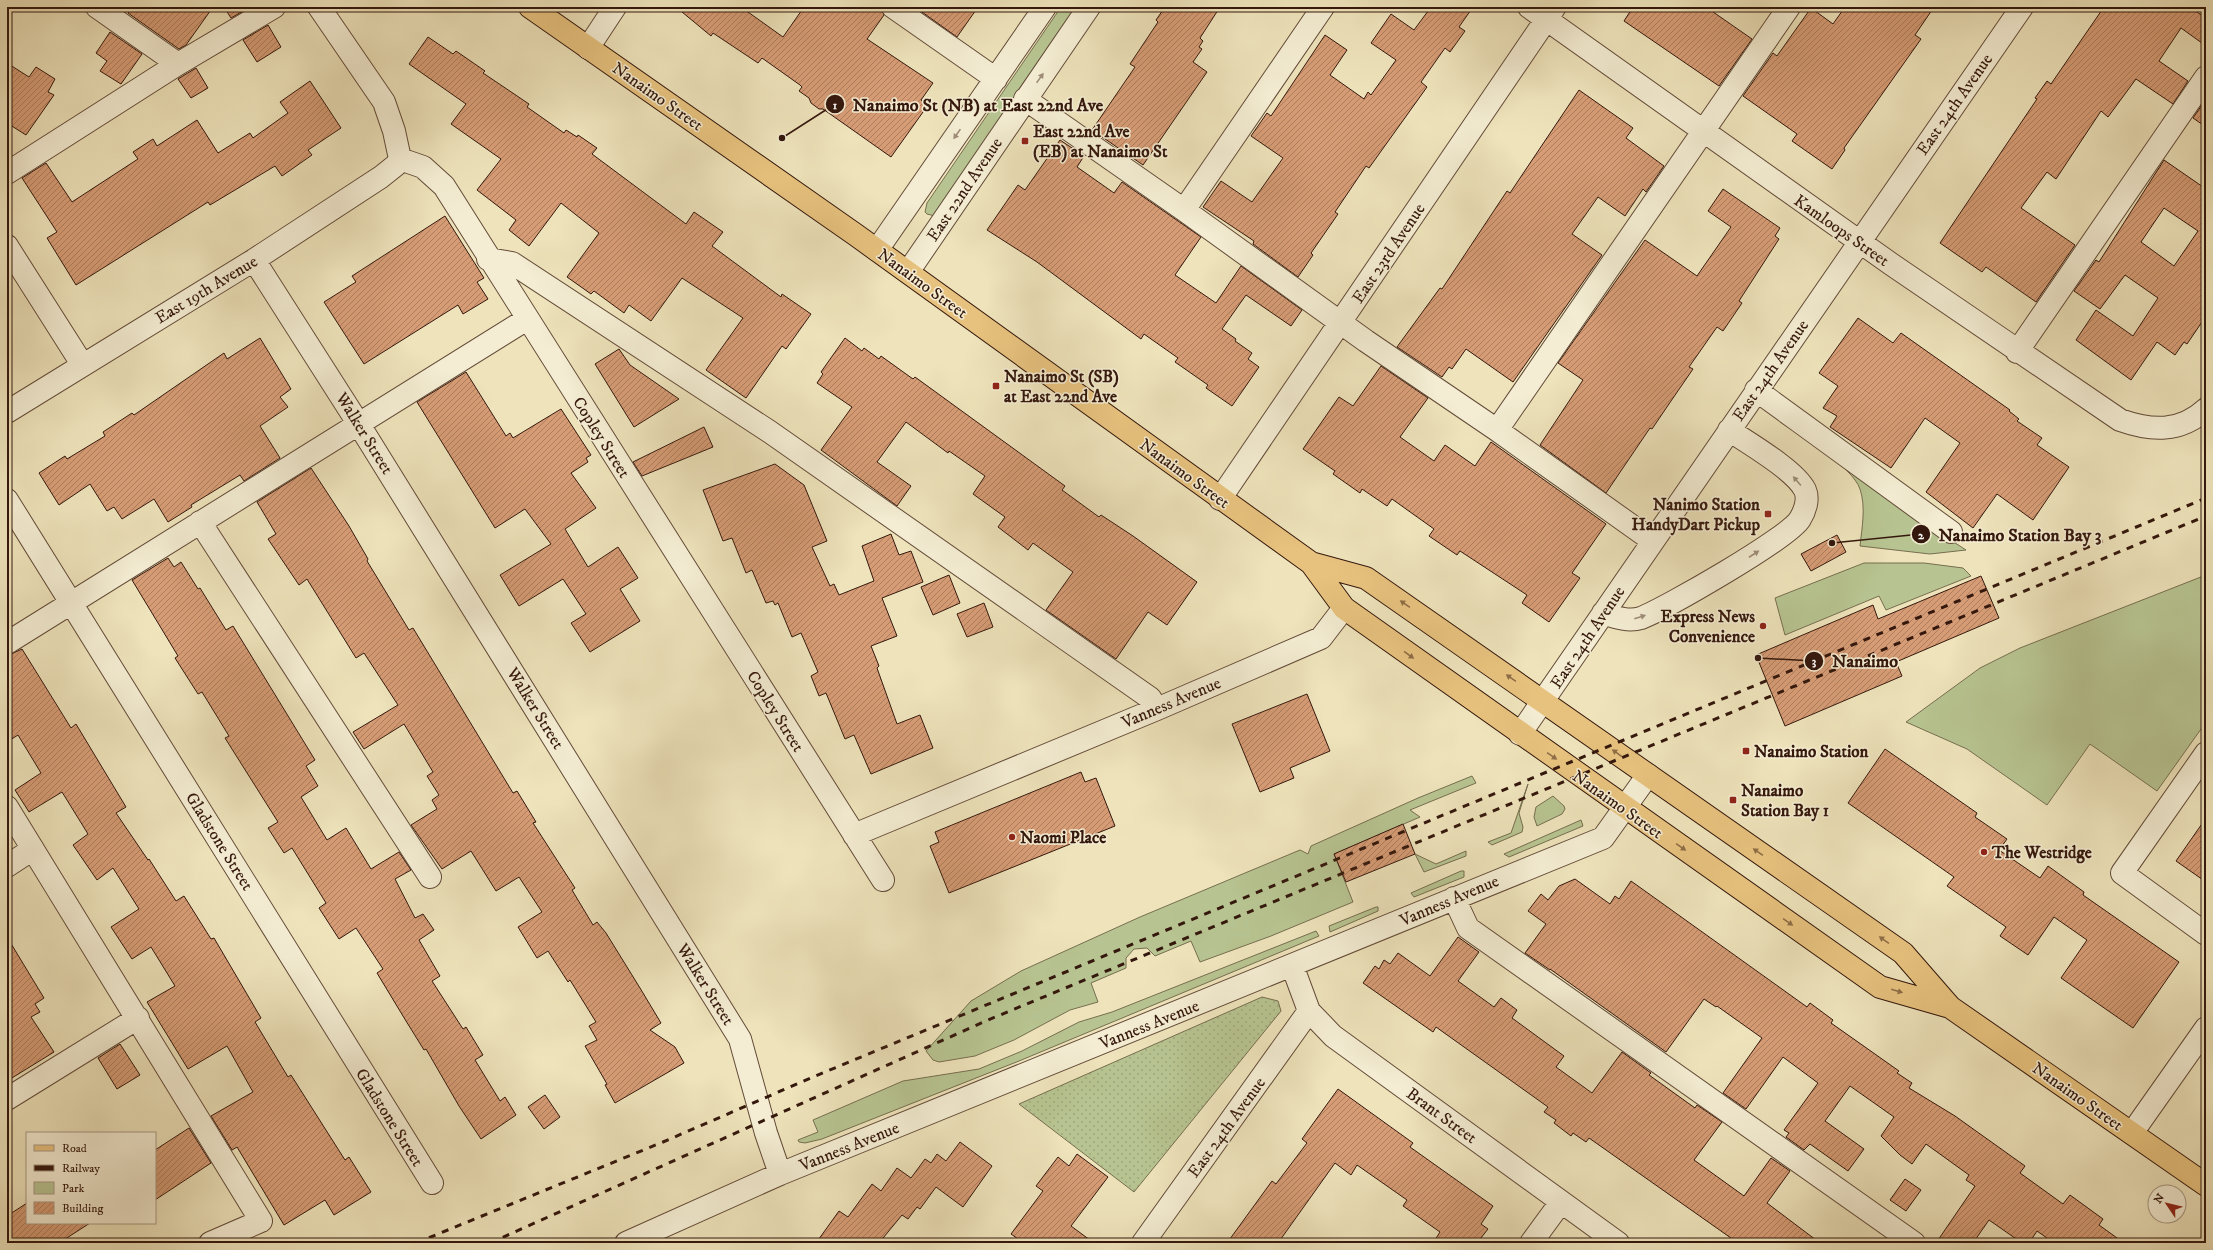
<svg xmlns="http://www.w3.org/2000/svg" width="2213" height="1250" viewBox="0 0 2213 1250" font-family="'IM FELL DW Pica',serif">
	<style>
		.green { fill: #b7c491; stroke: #766e4f }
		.garden { fill: url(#garden-dots); stroke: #766e4f }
		.building { fill: url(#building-hatch); stroke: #35180d; fill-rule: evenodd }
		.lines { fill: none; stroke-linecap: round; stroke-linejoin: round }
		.minor-casing { stroke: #634b38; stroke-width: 24 }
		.major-casing { stroke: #35180d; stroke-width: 24 }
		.minor { stroke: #f4edd3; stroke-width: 22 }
		.major { stroke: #e7c27e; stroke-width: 22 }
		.rail { stroke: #35180d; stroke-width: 3; stroke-dasharray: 7 7; stroke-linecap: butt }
		.oneway { fill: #9e8d7a }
		.oneway2 { fill: #8e6d46 }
		.poi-dot { fill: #8f2418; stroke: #f4edd3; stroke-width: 1.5 }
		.labels { text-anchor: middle; stroke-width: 3; stroke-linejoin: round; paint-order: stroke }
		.street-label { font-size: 17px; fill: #35180d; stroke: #f4edd3 }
		.poi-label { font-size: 17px; font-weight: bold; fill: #35180d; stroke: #f4edd3; text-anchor: start }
		.leader { fill: none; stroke: #35180d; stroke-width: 1.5 }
		.callout-dot { fill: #35180d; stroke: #f4edd3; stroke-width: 1.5 }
		.mark-label { font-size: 12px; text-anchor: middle; font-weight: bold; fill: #fff }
		.callout-label { font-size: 18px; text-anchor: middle; font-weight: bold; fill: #35180d; stroke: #f4edd3; stroke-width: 3; stroke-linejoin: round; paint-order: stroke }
	</style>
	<defs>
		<pattern id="garden-dots" width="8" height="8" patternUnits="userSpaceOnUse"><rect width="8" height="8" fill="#b7c491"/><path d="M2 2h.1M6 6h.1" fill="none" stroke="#9ea87c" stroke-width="1.8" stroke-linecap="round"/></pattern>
		<pattern id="building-hatch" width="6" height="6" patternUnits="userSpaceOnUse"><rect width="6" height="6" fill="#d69c75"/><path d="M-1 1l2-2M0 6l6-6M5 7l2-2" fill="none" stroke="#ae7e5e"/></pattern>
	</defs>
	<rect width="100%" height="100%" fill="#eee3bb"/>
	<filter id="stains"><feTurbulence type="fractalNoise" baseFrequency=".005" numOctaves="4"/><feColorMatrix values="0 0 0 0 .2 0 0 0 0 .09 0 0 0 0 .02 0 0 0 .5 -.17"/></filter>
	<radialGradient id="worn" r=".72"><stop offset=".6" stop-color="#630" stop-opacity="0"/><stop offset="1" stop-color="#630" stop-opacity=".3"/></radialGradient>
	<path class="green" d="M1061,7H1079L935,216L927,214L925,212L927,203Z
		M1783,418L1935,530L1966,550L1930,554L1860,546C1862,527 1866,507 1860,489C1852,466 1800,436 1780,422Z
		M1864,563H1924L1963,568L1971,576L1886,610L1879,596L1785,635L1775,598Z
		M2206,575V722L2157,791L2090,744L2047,805L1967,749L1906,722L1980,668L2020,648Z
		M1472,776L1476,783L1410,810L1420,817L1334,854L1353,902L1271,936L1200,962L1191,941L1155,956L1147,948L1134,949L1126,958V968L1091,983L1098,1002L1070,1010L1014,1040L975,1056L939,1062L933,1060L926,1051L971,1001L1021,971L1140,917L1300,850L1308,854L1311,846L1418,798Z
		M1528,784L1519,813L1523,827L1522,832L1492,845L1488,842L1511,833Z
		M1553,796L1564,806L1565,809L1562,814L1537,826L1534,817L1536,807Z
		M1581,820L1583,826L1509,857L1504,854Z
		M1466,851V856L1424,872L1415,854L1436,864Z
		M1461,871H1464V877L1414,897L1411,893Z
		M1376,907H1378V911L1330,932L1329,926Z
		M1316,931L1319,936L1019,1061L822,1139L805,1143L799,1142L798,1140L818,1132L813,1120L903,1081L979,1069L1022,1051L1079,1022L1112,1012Z"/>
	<path class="garden" d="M1262,997L1278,1001L1281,1011L1134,1192L1019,1104Z"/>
	<path class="building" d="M132,7H213L186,45L179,49L128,13Z
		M224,7H250L231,18Z
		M676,7H741L783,37L804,7H881L884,15L867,39L933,83L921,100L928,105L891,157L823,109H819L811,103L809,98L799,91L802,87L800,85L762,58L758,63L713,33L711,36Z
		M915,7H978L957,37Z
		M1165,7H1220L1200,38L1203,41L1199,47L1202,49L1193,62L1207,72L1143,165L1092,130L1135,67L1130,64L1158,22L1156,20Z
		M1431,7H1473L1459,27L1465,31L1450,52L1445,48L1421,82L1427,87L1369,168L1366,166L1335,212L1338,214L1311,253L1313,255L1298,277L1253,244L1254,241L1203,207L1221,181L1252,202L1283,158L1251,136L1267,113L1271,116L1325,35L1347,50L1330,75L1364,99L1368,92L1371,95L1396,60L1371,43L1391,14L1414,30Z
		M1633,7H1706L1752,39L1719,86L1624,21Z
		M1845,7H1934L1915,35L1921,39L1844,148L1845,150L1832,169L1792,141L1797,134L1743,96L1773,53L1777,56L1811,8L1833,24Z
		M2104,7H2196L2194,10L2206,18V46L2181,28L2159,61L2188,81L2173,104L2136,79L2108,117L2101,111L2056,179L2047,172L2021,208L2075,245L2036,302L1986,267L1982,272L1940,243L2037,99L2035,98L2047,81L2051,84Z
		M268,25L281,47L257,62L243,40Z
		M110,32L142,54L121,84L100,71L107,61L96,53Z
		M428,37L453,54L456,51L485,71L483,73L529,104L527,107L564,133L566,130L577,137L578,135L597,148L592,154L686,224L694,212L723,232L712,246L781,297L782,294L811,314L786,349L782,346L746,398L706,370L743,318L682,278L651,321L629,305L624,313L594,291L591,294L567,277L599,233L561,203L529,246L509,230L516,220L477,190L501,159L451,124L466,104L409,64Z
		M7,63L29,77L36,67L55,79L48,92L54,95L26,135L7,123Z
		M196,68L208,88L191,98L178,79Z
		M310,81L341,128L308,150L312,155L282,176L275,166L210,205L208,202L76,285L47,238L57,232L22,178L46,163L72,202L138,159L133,152L153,139L157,146L197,120L218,153L250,133L253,138L288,113L280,102Z
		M1579,90L1633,128L1626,138L1664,166L1646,192L1643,189L1625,216L1598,197L1572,234L1602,255L1513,382L1466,349L1452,369L1449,367L1442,377L1397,347L1440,288L1442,289L1507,191L1510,193Z
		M2206,99V127L2193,118Z
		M1060,140L1084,156L1077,167L1114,193L1122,182L1201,237L1175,275L1216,303L1241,266L1302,310L1291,326L1246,295L1222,329L1236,339L1235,341L1252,353L1248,359L1259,367L1232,406L1206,388L1208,385L1175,362L1178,358L1144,334L1141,339L1037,262L987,230L1018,185L1025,190Z
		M2164,160L2206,189V316L2187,344L2184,342L2175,355L2157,342L2131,380L2076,340L2096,310L2133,336L2158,298L2125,275L2100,309L2074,291L2096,260L2099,262ZM2164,208L2198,231L2174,266L2141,242Z
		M1723,189L1780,228L1775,236L1779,239L1739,301L1742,303L1723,331L1717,327L1689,367L1693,369L1671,401L1652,429L1650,428L1606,493L1540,445L1583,380L1558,363L1645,240L1697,276L1731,227L1708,211Z
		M445,216L484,278L477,282L488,299L463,314L458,305L364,364L324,302L356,282L352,276Z
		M1858,318L1893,343L1901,333L2010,410L2009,411L2019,419L2017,421L2042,438L2037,445L2069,467L2033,520L1997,494L1973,528L1926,492L1960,443L1925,418L1891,468L1830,427L1837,416L1823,408L1838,386L1819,373Z
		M260,338L291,389L280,397L288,407L260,426L280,458L244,481L240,475L191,505L192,507L168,522L154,499L122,519L114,507L107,511L90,484L59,505L39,473L65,456L67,459L105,436L103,432L132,413L134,415L224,353L227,359Z
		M845,338L862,351L864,348L879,359L881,356L913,379L915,377L1065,486L1062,490L1099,517L1101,515L1133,536L1197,582L1167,625L1148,612L1116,659L1046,610L1073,572L1033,543L1028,550L998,527L1005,517L973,494L985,476L949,451L948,453L906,422L877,462L911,486L897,506L821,450L852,407L817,383L823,374L821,372Z
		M619,349L630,365L679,399L634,427L595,364Z
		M1381,366L1428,398L1400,437L1434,461L1445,445L1475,466L1491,442L1606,524L1572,573L1580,578L1549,622L1522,603L1527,595L1460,551L1457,555L1429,536L1434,529L1392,499L1387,506L1362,489L1360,493L1333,474L1335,471L1303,449L1339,397L1353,406Z
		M466,372L506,436L510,433L513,438L561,409L591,455L586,458L588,462L571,473L596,508L565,529L588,567L618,547L638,578L620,589L640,621L590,652L571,623L586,614L563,579L519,606L500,575L551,544L525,509L495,528L417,402Z
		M704,427L713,447L642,476L633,462Z
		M775,464L804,485L827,541L812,547L830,586L834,584L839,595L874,581L862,546L891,534L899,555L911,551L923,582L882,598L897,636L871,646L879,666L877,668L897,724L920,715L933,748L871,774L854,735L845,739L826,693L819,696L811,676L818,672L801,633L792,637L778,603L775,605L773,601L766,603L752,570L746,573L732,538L723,541L703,490Z
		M311,468L349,526L368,559L367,561L409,630L413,628L513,793L517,791L536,822L533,823L575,888L572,890L593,925L597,922L606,933L640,988L661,1023L650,1030L675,1047L684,1063L615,1103L605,1085L607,1084L585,1046L597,1040L589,1026L596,1022L570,980L568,982L548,951L537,958L518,927L542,912L519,877L496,891L471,851L442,869L411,825L437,809L432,800L439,795L427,776L433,772L404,724L364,749L353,732L398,705L364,653L356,658L307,579L299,585L268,539L276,534L257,502Z
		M1837,535L1846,552L1811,571L1801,554Z
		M168,558L174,567L181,562L198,589L200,588L226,630L233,626L315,760L306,766L318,786L301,797L327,840L346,828L371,869L399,852L411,870L395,879L415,918L423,914L434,930L419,940L440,976L432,981L463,1029L466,1027L483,1055L475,1060L500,1101L505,1097L516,1115L481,1139L459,1106L426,1049L424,1050L406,1021L377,973L383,969L356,928L339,939L319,908L326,903L292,848L284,853L268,828L278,822L225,738L229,736L202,692L198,694L175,658L178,656L132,580Z
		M949,575L960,603L933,615L921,587Z
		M1981,576L1999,618L1896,662L1902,676L1785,726L1756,655L1873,605L1878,619Z
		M984,603L993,627L967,637L957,614Z
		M22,649L71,728L76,724L126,807L116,813L148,860L149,859L176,901L184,896L211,939L214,938L261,1018L255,1022L288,1077L291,1075L345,1160L349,1157L371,1192L334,1215L325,1200L284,1225L237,1147L232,1150L211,1116L253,1092L227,1046L188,1069L147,1002L175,986L151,947L132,959L111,927L139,909L113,868L97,880L73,845L88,834L62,792L29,812L15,790L41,773L18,735L7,742V656Z
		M1307,694L1330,751L1290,768L1294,778L1260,792L1232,724Z
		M1885,749L1977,813L1975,817L2007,839L1999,850L2040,878L2048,866L2084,892L2083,895L2179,962L2133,1028L2061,978L2087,940L2054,917L2028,955L2000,936L2006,927L1947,886L1954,877L1848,803Z
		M1081,772L1085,782L1096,778L1115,826L949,893L930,846L939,842L935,832Z
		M2206,818V882L2176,861Z
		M1403,824L1415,854L1346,882L1334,854Z
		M1575,879L1610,904L1615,896L1619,899L1631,881L1807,1007L1810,1003L1833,1020L1831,1023L1899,1071L1897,1073L1912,1083L1909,1088L1955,1116L2025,1166L2020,1173L2063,1204L2070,1195L2103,1219L2099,1225L2124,1243H2054L2037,1231L2029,1243H2022L1989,1220L1973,1243H1936L1975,1186L1966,1180L1969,1175L1926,1144L1912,1164L1900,1155L1881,1136L1894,1117L1850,1086L1825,1121L1864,1149L1848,1171L1810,1144L1804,1150L1786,1137L1789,1133L1784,1130L1818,1083L1783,1057L1746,1109L1723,1093L1762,1038L1717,1006L1716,1007L1704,999L1666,1052L1550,969V970L1525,953L1546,924L1528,911L1541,894L1548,900L1559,886Z
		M7,937L44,998L35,1004L40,1012L31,1017L54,1052L7,1081Z
		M1458,937L1479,952L1458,981L1494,1007L1501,998L1517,1010L1512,1018L1564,1056L1556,1067L1592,1093L1622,1052L1651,1073L1649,1075L1695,1108L1697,1105L1722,1122L1694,1160L1744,1196L1771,1158L1790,1171L1767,1203L1820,1243H1738L1589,1138L1586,1142L1573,1133L1571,1136L1554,1123L1556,1120L1544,1112L1548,1107L1436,1027L1433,1032L1363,983L1375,966L1379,969L1384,960L1390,964L1398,953L1430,976Z
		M120,1044L140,1075L117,1089L98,1058Z
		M1338,1089L1413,1143L1410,1147L1493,1206L1481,1224L1488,1229L1477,1243H1433L1440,1232L1403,1206L1407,1200L1357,1165L1351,1175L1335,1163L1278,1243H1227L1272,1181L1276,1184L1307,1143L1302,1139Z
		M545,1095L560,1117L544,1129L528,1107Z
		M189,1128L211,1163L155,1200V1150Z
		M960,1142L992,1166L963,1207L936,1187L920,1209L917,1207L908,1219L902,1215L879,1243H816L839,1211L848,1217L872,1184L881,1191L897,1168L911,1178L925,1159L931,1163L937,1154L946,1161Z
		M1077,1154L1108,1177L1071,1226L1094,1243H1024L1011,1234L1043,1191L1036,1186L1058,1157L1069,1166Z
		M1905,1179L1921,1190L1906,1211L1890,1200Z
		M27,1203V1223H90L59,1243H7V1216Z"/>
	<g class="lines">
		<g class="minor-casing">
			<path id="minor" d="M97,7L178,64
				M319,7L384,102L394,131L400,159
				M893,7L996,79
				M1529,7L1891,264L2120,420C2151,431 2180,433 2206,409
				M588,48L615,7
				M1025,99L1184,210L1366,341L1497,430L1653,541
				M400,159L423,167L444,186L883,880
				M7,173L178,64L274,7
				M1184,210L1323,7
				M7,246L82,364
				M877,250L1045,7
				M488,259L512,263L770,432L1150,698L1157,709
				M254,260L358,423L740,1039L766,1133L780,1174
				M908,272L1089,7
				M2017,352L2206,77
				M1756,390L1951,532
				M7,412L254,260L381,177L396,165L400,159
				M1497,430L1789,7
				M1220,499L1554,8
				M7,500L432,1183
				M200,522L430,877
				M1603,613C1615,617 1628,622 1641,618C1666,608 1789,538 1800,519C1805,511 1809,499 1805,490C1795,470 1748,443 1729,430
				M7,643L527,319
				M1520,734L2022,7
				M2206,753L2122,873L2206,934
				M7,807L261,1221L210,1243
				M854,835L1157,709L1321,638L1344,608
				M7,866L33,849
				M1454,898L1468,928L1914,1243
				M1292,965L1309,1011L1333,1036L1618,1243
				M7,1099L138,1018
				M2132,1133L2206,1028
				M626,1243L780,1174L1603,838L1648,775
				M1143,1243L1309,1011
				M1531,1243L1561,1202"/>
		</g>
		<g class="major-casing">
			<path id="major" d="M530,7L856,235L1311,563L1344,608L1880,987L1950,1007
				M1311,563L1366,578L1903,953L1950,1007L2206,1185"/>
		</g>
		<use href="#minor" class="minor"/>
		<use href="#major" class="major"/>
		<path class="rail" d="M416,1243L663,1142L813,1077L2206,498
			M490,1243L988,1020L2206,516"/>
	</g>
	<defs><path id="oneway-solid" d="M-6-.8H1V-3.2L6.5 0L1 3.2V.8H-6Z"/></defs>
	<g class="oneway">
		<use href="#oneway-solid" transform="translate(1040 78) rotate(-55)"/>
		<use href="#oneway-solid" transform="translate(957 134) rotate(125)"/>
		<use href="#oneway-solid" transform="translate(1797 481) rotate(-131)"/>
		<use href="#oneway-solid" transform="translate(1754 554) rotate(-33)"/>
		<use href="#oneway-solid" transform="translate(1640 617) rotate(-18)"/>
	</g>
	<g class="oneway2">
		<use href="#oneway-solid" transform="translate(1405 604) rotate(-145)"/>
		<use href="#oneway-solid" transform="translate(1409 655) rotate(36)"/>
		<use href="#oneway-solid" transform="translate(1511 678) rotate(-145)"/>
		<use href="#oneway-solid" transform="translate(1617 753) rotate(-144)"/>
		<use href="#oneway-solid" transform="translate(1552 756) rotate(35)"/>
		<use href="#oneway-solid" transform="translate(1681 847) rotate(35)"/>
		<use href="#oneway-solid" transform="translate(1758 852) rotate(-145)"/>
		<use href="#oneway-solid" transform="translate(1788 922) rotate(35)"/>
		<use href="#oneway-solid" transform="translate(1884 940) rotate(-145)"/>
		<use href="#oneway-solid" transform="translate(1897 991) rotate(16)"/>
	</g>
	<g class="poi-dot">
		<rect x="1021" y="137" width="8" height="8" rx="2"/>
		<rect x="992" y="382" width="8" height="8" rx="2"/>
		<rect x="1764" y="510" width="8" height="8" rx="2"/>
		<circle cx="1763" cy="626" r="4"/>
		<rect x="1742" y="747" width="8" height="8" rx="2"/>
		<rect x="1729" y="796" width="8" height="8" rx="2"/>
		<circle cx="1012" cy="837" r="4"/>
		<circle cx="1984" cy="852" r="4"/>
	</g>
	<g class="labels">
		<g class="street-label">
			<text transform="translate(658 96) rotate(35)" y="6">Nanaimo Street</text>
			<text transform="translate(1954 104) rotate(-55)" y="6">East 24th Avenue</text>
			<text transform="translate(964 189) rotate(-56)" y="6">East 22nd Avenue</text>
			<text transform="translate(1842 230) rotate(35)" y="6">Kamloops Street</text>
			<text transform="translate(1388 253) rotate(-56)" y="6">East 23rd Avenue</text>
			<text transform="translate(923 283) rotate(36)" y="6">Nanaimo Street</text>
			<text transform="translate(206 289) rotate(-31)" y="6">East 19th Avenue</text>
			<text transform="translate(1770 370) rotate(-55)" y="6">East 24th Avenue</text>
			<text transform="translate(365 433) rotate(58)" y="6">Walker Street</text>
			<text transform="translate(602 437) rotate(58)" y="6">Copley Street</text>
			<text transform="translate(1185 473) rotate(36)" y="6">Nanaimo Street</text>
			<text transform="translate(1587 637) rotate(-56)" y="6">East 24th Avenue</text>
			<text transform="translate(1171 702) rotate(-23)" y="6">Vanness Avenue</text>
			<text transform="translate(536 708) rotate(58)" y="6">Walker Street</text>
			<text transform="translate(776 711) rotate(58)" y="6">Copley Street</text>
			<text transform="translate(1618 804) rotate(35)" y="6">Nanaimo Street</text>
			<text transform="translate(220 841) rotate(58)" y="6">Gladstone Street</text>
			<text transform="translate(1449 900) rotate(-23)" y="6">Vanness Avenue</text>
			<text transform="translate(706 984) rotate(58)" y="6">Walker Street</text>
			<text transform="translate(1149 1024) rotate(-22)" y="6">Vanness Avenue</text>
			<text transform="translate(2078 1096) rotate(35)" y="6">Nanaimo Street</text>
			<text transform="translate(1442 1115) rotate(36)" y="6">Brant Street</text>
			<text transform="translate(390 1117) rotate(58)" y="6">Gladstone Street</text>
			<text transform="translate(1226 1127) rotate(-54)" y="6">East 24th Avenue</text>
			<text transform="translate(849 1146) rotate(-22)" y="6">Vanness Avenue</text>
		</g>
		<g class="poi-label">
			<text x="1033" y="137">East 22nd Ave<tspan x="1033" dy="20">(EB) at Nanaimo St</tspan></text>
			<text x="1004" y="382">Nanaimo St (SB)<tspan x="1004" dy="20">at East 22nd Ave</tspan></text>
			<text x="1760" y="510" text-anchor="end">Nanimo Station<tspan x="1760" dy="20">HandyDart Pickup</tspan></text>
			<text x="1755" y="622" text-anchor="end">Express News<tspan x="1755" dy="20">Convenience</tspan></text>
			<text x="1754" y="757">Nanaimo Station</text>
			<text x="1741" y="796">Nanaimo<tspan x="1741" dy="20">Station Bay 1</tspan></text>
			<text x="1020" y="843">Naomi Place</text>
			<text x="1992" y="858">The Westridge</text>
		</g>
	</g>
	<path class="leader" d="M782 138L835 104M1832 543L1921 534M1758 658L1814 661"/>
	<g class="callout-dot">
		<circle cx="782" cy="138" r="4"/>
		<circle cx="1832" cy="543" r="4"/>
		<circle cx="1758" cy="658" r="4"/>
		<circle cx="835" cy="104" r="10"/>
		<circle cx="1921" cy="534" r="10"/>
		<circle cx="1814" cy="661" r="10"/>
	</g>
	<g class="mark-label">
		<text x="835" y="109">1</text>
		<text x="1921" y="539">2</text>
		<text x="1814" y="665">3</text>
	</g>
	<g class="callout-label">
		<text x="978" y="111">Nanaimo St (NB) at East 22nd Ave</text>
		<text x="2020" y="541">Nanaimo Station Bay 3</text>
		<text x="1865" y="667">Nanaimo</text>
	</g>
	<rect width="2213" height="1250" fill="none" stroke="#eee3bb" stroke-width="24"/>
	<rect x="8" y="8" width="2197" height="1234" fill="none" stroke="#35180d" stroke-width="2"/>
	<rect x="12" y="12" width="2189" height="1226" fill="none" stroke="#35180d"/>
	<rect x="26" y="1132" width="130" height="92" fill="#f4edd3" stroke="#a89884"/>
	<rect x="34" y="1145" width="20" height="6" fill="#e7c27e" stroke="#a89884"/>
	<text x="62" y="1152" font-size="12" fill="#35180d">Road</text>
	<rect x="34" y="1165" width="20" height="6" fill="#35180d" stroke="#a89884"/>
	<text x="62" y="1172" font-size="12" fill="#35180d">Railway</text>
	<rect x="34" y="1182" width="20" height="12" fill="#b7c491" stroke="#a89884"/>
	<text x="62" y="1192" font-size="12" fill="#35180d">Park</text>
	<rect x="34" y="1202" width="20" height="12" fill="url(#building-hatch)" stroke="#a89884"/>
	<text x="62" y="1212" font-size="12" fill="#35180d">Building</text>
	<g transform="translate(2167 1204) rotate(305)"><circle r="19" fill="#f4edd3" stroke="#a89884"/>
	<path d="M0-3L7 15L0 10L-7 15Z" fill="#8f2418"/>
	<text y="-6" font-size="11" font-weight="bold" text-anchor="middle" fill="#35180d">N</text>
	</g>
	<rect width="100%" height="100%" filter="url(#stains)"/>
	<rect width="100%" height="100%" fill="url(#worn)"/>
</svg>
